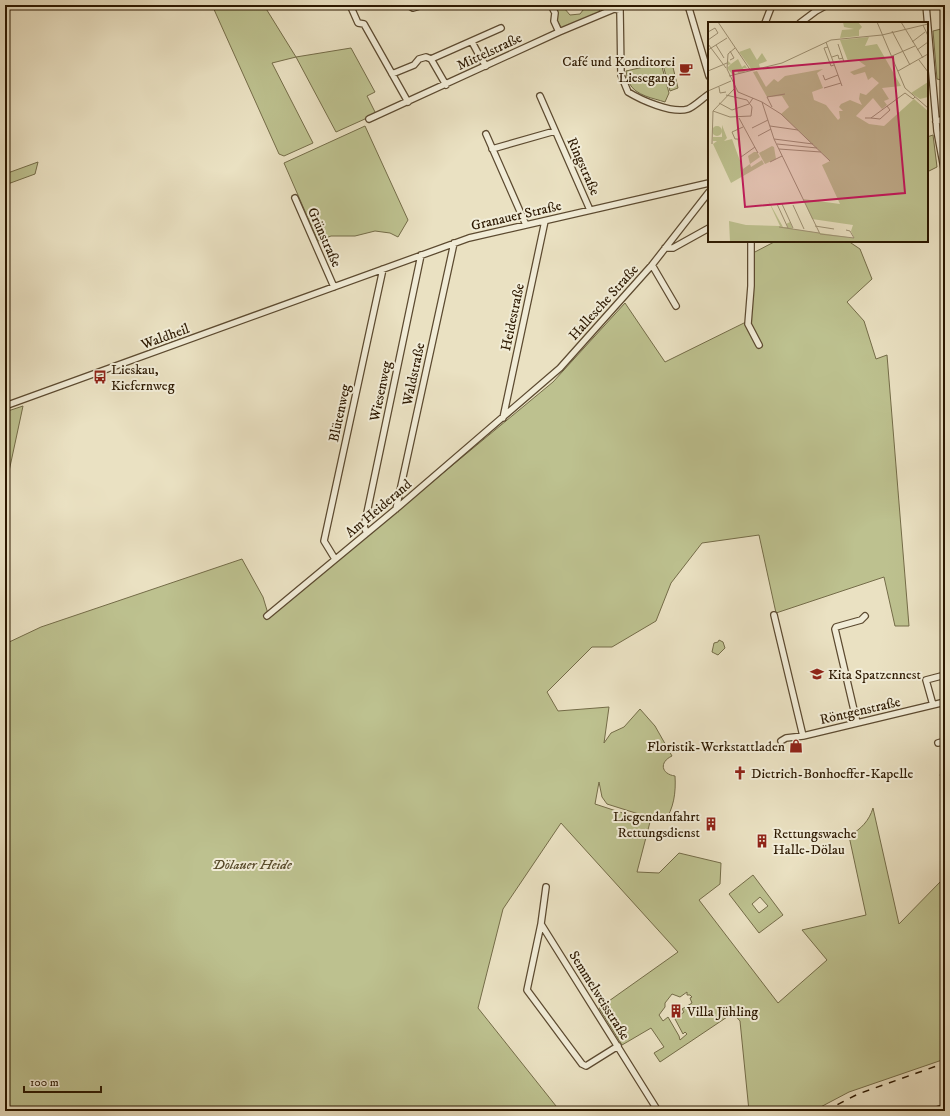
<svg xmlns="http://www.w3.org/2000/svg" width="950" height="1116" viewBox="0 0 950 1116" font-family="'IM FELL DW Pica',serif">
	<style>
		.green { fill: #bdc18f; stroke: #746c48; fill-rule: evenodd }
		.lines { fill: none; stroke-linecap: round; stroke-linejoin: round }
		.minor-casing { stroke: #5c4a30; stroke-width: 8 }
		.major-casing { stroke: #2c1800; stroke-width: 9 }
		.minor { stroke: #f1ecd7; stroke-width: 5.5 }
		.major { stroke: #eae1c2; stroke-width: 7 }
		.rail { stroke: #2c1800; stroke-width: 1.5; stroke-dasharray: 7 7; stroke-linecap: butt }
		.labels { text-anchor: middle; stroke-width: 4; stroke-linejoin: round; paint-order: stroke }
		.street-label { font-size: 14px; fill: #2c1800; stroke: #f1ecd7 }
		.poi-label { font-size: 14px; fill: #2c1800; stroke: #f1ecd7; text-anchor: start }
		.park-label { font-size: 14px; font-style: italic; fill: #584b2b; stroke: #f1ecd7 }
		.inset-road { fill: none; stroke: #9e9174; stroke-width: 1 }
		.view { fill: #c2185b; fill-opacity: 0.15; stroke: #c2185b; stroke-width: 2 }
		.inset-edge { fill: none; stroke: #2c1800; stroke-width: 2 }
	</style>
	<rect width="100%" height="100%" fill="#eae1c2"/>
	<filter id="stains"><feTurbulence type="fractalNoise" baseFrequency=".005" numOctaves="4"/><feColorMatrix values="0 0 0 0 .2 0 0 0 0 .09 0 0 0 0 .02 0 0 0 .5 -.17"/></filter>
	<radialGradient id="worn" r=".72"><stop offset=".6" stop-color="#630" stop-opacity="0"/><stop offset="1" stop-color="#630" stop-opacity=".3"/></radialGradient>
	<path class="green" d="M212,5H271L265,7L296,57L351,48L375,92L367,96L376,114L336,132L296,57L272,63L313,143L284,156L279,154Z
		M554,5H569L564,8L570,15L580,14L587,5H597L600,12L562,29L556,18Z
		M945,28V81L937,79L933,31Z
		M671,59L678,88L670,91L662,61Z
		M661,63L669,93L665,102C653,98 636,96 629,83C627,80 627,75 626,71Z
		M365,126L408,220L398,237L390,233L375,231L355,236H331L318,241L284,163Z
		M933,135L937,167L927,172V137Z
		M38,162L35,174L5,185V174Z
		M776,241H848L860,249L872,279L847,302L864,321L876,359L887,355L909,626H895L884,577L776,613L759,535L702,543L671,583L656,621L612,647H592L547,692L558,711L609,707L604,743L611,733L624,727L640,709L655,726L672,756C659,762 661,774 675,776C676,792 674,809 664,822L607,804L602,797L599,782L595,804L650,822L637,872L659,873L679,853L721,863L720,884L699,900L778,1003L827,960L802,930L866,915L849,836C861,829 869,821 873,808L899,924L941,881L945,865V1059L849,1092L813,1111H749L740,1021L733,1013L660,1062L654,1053L664,1047L651,1028L622,1045L599,1008L678,952L561,823L503,909L478,1008L560,1111H5V644L41,627L242,559L263,597L269,617L553,382L625,303L665,362L750,320L753,253ZM687,992V995H690L692,997L690,998L692,1003L682,1009L684,1012L675,1019L683,1034L685,1032L687,1034L680,1040L679,1036L668,1017L663,1021L659,1015L665,1007V1003L672,994L680,997Z
		M23,406L5,490V412Z
		M719,640L723,642L725,648L718,655L712,652L714,643L718,642Z
		M753,875L783,915L759,933L729,894ZM760,897L768,906L759,913L752,904Z"/>
	<g class="lines">
		<g class="minor-casing">
			<path id="minor" d="M350,5L358,23L364,24L408,102
				M408,5L413,8L423,5
				M551,5L555,13L554,21L559,32
				M621,5L620,10L621,75L628,92C641,100 672,114 688,109C694,107 703,98 709,94
				M688,5L709,76
				M926,5L937,131L945,174
				M765,23L772,5
				M800,23L816,11L827,5
				M472,42L479,55L486,66
				M431,59L501,28
				M392,74L414,65L419,59L426,57L431,59L446,85
				M540,96L590,210
				M369,119L559,32L614,9L620,10
				M936,122L945,118
				M486,134L526,225
				M492,149L555,131
				M295,198L334,287
				M751,241V286L748,324L759,345
				M665,248H673L709,228
				M652,265L676,306
				M5,406L469,238L709,183
				M503,418L545,221
				M396,509L454,243
				M367,533L364,527L421,255
				M335,559L324,541L383,269
				M774,615L803,736
				M267,616L396,509L560,368L652,265L709,192
				M933,705L926,680L945,675
				M857,723L835,629L836,627L861,620L865,616
				M781,741L786,738L803,736L945,702
				M938,743L945,741
				M944,775L945,774
				M546,887L541,924L658,1111
				M541,924L527,990L582,1064L586,1066L618,1046"/>
		</g>
		<g class="major-casing">
			<path id="major" d="M935,1111L945,1108"/>
		</g>
		<use href="#minor" class="minor"/>
		<use href="#major" class="major"/>
		<path class="rail" d="M825,1111L858,1094L945,1063"/>
	</g>
	<defs>
		<g id="cafe-bare" transform="scale(1.08)"><path d="M-5.5-4.5H6V0H3Q3 3.5 0 3.5H-2.5Q-5.5 3.5-5.5 0ZM3-3.2v2h1.7v-2ZM-6 4.5H4V6H-6Z" fill="#8f2418" stroke="#f1ecd7" stroke-width="2.5" paint-order="stroke"/></g>
		<g id="bus-bare" transform="scale(1.08)"><path d="M-5-6H5V4H4V6H2V4H-2V6H-4V4H-5ZM-3.5-4V0h7V-4ZM-3.5 1.2v1.5H-2V1.2ZM2 1.2v1.5H3.5V1.2Z" fill="#8f2418" stroke="#f1ecd7" stroke-width="2.5" paint-order="stroke"/></g>
		<g id="school-bare" transform="scale(1.08)"><path d="M0-5L7-2L0 1L-7-2ZM-4 1L0 2.5L4 1V4Q0 6-4 4Z" fill="#8f2418" stroke="#f1ecd7" stroke-width="2.5" paint-order="stroke"/></g>
		<g id="shop-bare" transform="scale(1.08)"><path d="M-5-2.5h2.3a2.7 3.5 0 0 1 5.4 0H5L5.5 6h-11ZM-1.5-2.5h3a1.5 2.3 0 0 0-3 0Z" fill="#8f2418" stroke="#f1ecd7" stroke-width="2.5" paint-order="stroke"/></g>
		<g id="church-bare" transform="scale(1.08)"><path d="M-1.2-6h2.4v3.5h3.3v2.4h-3.3V6h-2.4V-.1h-3.3v-2.4h3.3Z" fill="#8f2418" stroke="#f1ecd7" stroke-width="2.5" paint-order="stroke"/></g>
		<g id="building-bare" transform="scale(1.08)"><path d="M-4-6H4V6H1V3H-1V6H-4ZM-2.5-4.3h1.7v1.8h-1.7ZM.8-4.3h1.7v1.8H.8ZM-2.5-1h1.7V.8h-1.7ZM.8-1h1.7V.8H.8Z" fill="#8f2418" stroke="#f1ecd7" stroke-width="2.5" paint-order="stroke"/></g>
	</defs>
	<g fill-rule="evenodd">
		<use href="#cafe-bare" x="686" y="69"/>
		<use href="#bus-bare" x="100" y="377"/>
		<use href="#school-bare" x="817" y="674"/>
		<use href="#shop-bare" x="796" y="746"/>
		<use href="#church-bare" x="740" y="773"/>
		<use href="#building-bare" x="711" y="824"/>
		<use href="#building-bare" x="762" y="841"/>
		<use href="#building-bare" x="676" y="1011"/>
	</g>
	<g class="labels">
		<g class="street-label">
			<text transform="translate(489 51) rotate(-25)" y="5">Mittelstraße</text>
			<text transform="translate(584 166) rotate(66)" y="5">Ringstraße</text>
			<text transform="translate(516 215) rotate(-13)" y="5">Granauer Straße</text>
			<text transform="translate(325 237) rotate(66)" y="5">Grünstraße</text>
			<text transform="translate(603 302) rotate(-48)" y="5">Hallesche Straße</text>
			<text transform="translate(512 317) rotate(-78)" y="5">Heidestraße</text>
			<text transform="translate(165 336) rotate(-20)" y="5">Waldheil</text>
			<text transform="translate(413 374) rotate(-78)" y="5">Waldstraße</text>
			<text transform="translate(380 391) rotate(-78)" y="5">Wiesenweg</text>
			<text transform="translate(339 413) rotate(-78)" y="5">Blütenweg</text>
			<text transform="translate(378 508) rotate(-40)" y="5">Am Heiderand</text>
			<text transform="translate(860 710) rotate(-13)" y="5">Röntgenstraße</text>
			<text transform="translate(600 995) rotate(58)" y="5">Semmelweisstraße</text>
		</g>
		<g class="poi-label">
			<text x="675" y="66" text-anchor="end">Café und Konditorei<tspan x="675" dy="16">Liesegang</tspan></text>
			<text x="111" y="374">Lieskau,<tspan x="111" dy="16">Kiefernweg</tspan></text>
			<text x="828" y="679">Kita Spatzennest</text>
			<text x="785" y="751" text-anchor="end">Floristik-Werkstattladen</text>
			<text x="751" y="778">Dietrich-Bonhoeffer-Kapelle</text>
			<text x="700" y="821" text-anchor="end">Liegendanfahrt<tspan x="700" dy="16">Rettungsdienst</tspan></text>
			<text x="773" y="838">Rettungswache<tspan x="773" dy="16">Halle-Dölau</tspan></text>
			<text x="687" y="1016">Villa Jühling</text>
		</g>
		<g class="park-label">
			<text x="252" y="869">Dölauer Heide</text>
		</g>
	</g>
	<g transform="translate(708 22)">
		<rect width="220" height="220" fill="#eae1c2"/>
		<path d="M135,0H150L154,5L151,8V14L132,16L134,8L146,7L136,5ZM161,15L157,24L169,22L193,64L174,66L181,77L176,79L179,83L174,87L165,76L148,94L161,102L176,104L206,77L220,89V220H22L21,199L38,203L72,204L60,178L75,205H80L78,202L82,200L85,207L146,216L143,209L145,203L104,197L95,177L132,182L114,143L122,139L73,92L81,85L74,74L59,75L45,50L49,49L58,65L66,57L70,60L77,54L115,47L109,51L115,66L104,70L106,78L118,83L130,98L132,96L131,89H135L131,85L133,82L142,78L154,83L151,77L152,71L158,73L171,61L164,55L160,58L157,50L146,53L142,50L158,44L151,39H140L132,18ZM42,26L49,38L54,31L59,39L51,42L52,46L44,48L31,30ZM30,37L34,45L37,43L39,46H35L37,50L30,51L29,48H26L27,52H24L19,46L23,42L20,43V39L23,42ZM220,60V75L212,77L203,71ZM14,103L19,116L16,119L24,117L35,147L42,142L40,134L46,130H49L52,135L42,142L43,145L54,138L56,142L23,161L5,122L9,119H5V115H14ZM4 109a5 5 0 1 1 10 0a5 5 0 1 1-10 0ZM64,124L66,125L68,137L57,142L51,131Z" fill="#bdc18f"/>
		<path class="inset-road" d="M10,0L43,49M169,0L197,66L220,86M193,0L215,36M215,3L220,14M184,9L202,43M0,10L7,6L10,11L0,18M118,20L134,64M204,20L217,10M0,22L18,46M130,22L136,40M8,23L16,36M120,25L116,26L123,44L126,43M27,26L20,32L19,47L30,70L54,80L73,92L122,139M0,28L19,16M209,28L220,20M184,34L207,24M124,35L130,33L131,37L135,36M22,38L26,36L22,29M211,38L220,50M0,49L19,41M190,49L220,32M115,53L117,58L130,53M21,54L74,41L123,18L174,13L220,2M11,65L12,71L18,70M116,66L133,61M0,69L23,59M54,80L66,117L112,212L146,216M11,81L24,88L41,82L45,76M64,85L59,75L77,72M5,89L22,95L43,94L44,85L39,78L18,73M31,96L50,131M157,96H163L197,71L205,77L207,75M163,96L172,97L182,88L179,84M62,104L90,108M35,105L24,110L27,117H30L33,135L47,125M44,106L60,98M50,114L63,107M66,117L105,122M4,122L5,89L27,66M69,122L109,126M71,127L113,130M62,140L74,134M69,182L80,206M74,182L85,206M85,183L96,207M107,204L126,207M71,205L111,211M138,208L142,209L146,216"/>
		<path class="view" d="M185,35L197,171L37,185L25,49Z"/>
		<rect width="220" height="220" class="inset-edge"/>
	</g>
	<rect width="950" height="1116" fill="none" stroke="#eae1c2" stroke-width="20"/>
	<rect x="6" y="6" width="938" height="1104" fill="none" stroke="#2c1800" stroke-width="2"/>
	<rect x="10" y="10" width="930" height="1096" fill="none" stroke="#2c1800"/>
	<path d="M24 1086v6h77v-6" fill="none" stroke="#2c1800" stroke-width="2"/>
	<text x="30" y="1086" font-size="12" fill="#2c1800" stroke="#f1ecd7" stroke-width="3" paint-order="stroke">100 m</text>
	<rect width="100%" height="100%" filter="url(#stains)"/>
	<rect width="100%" height="100%" fill="url(#worn)"/>
</svg>
